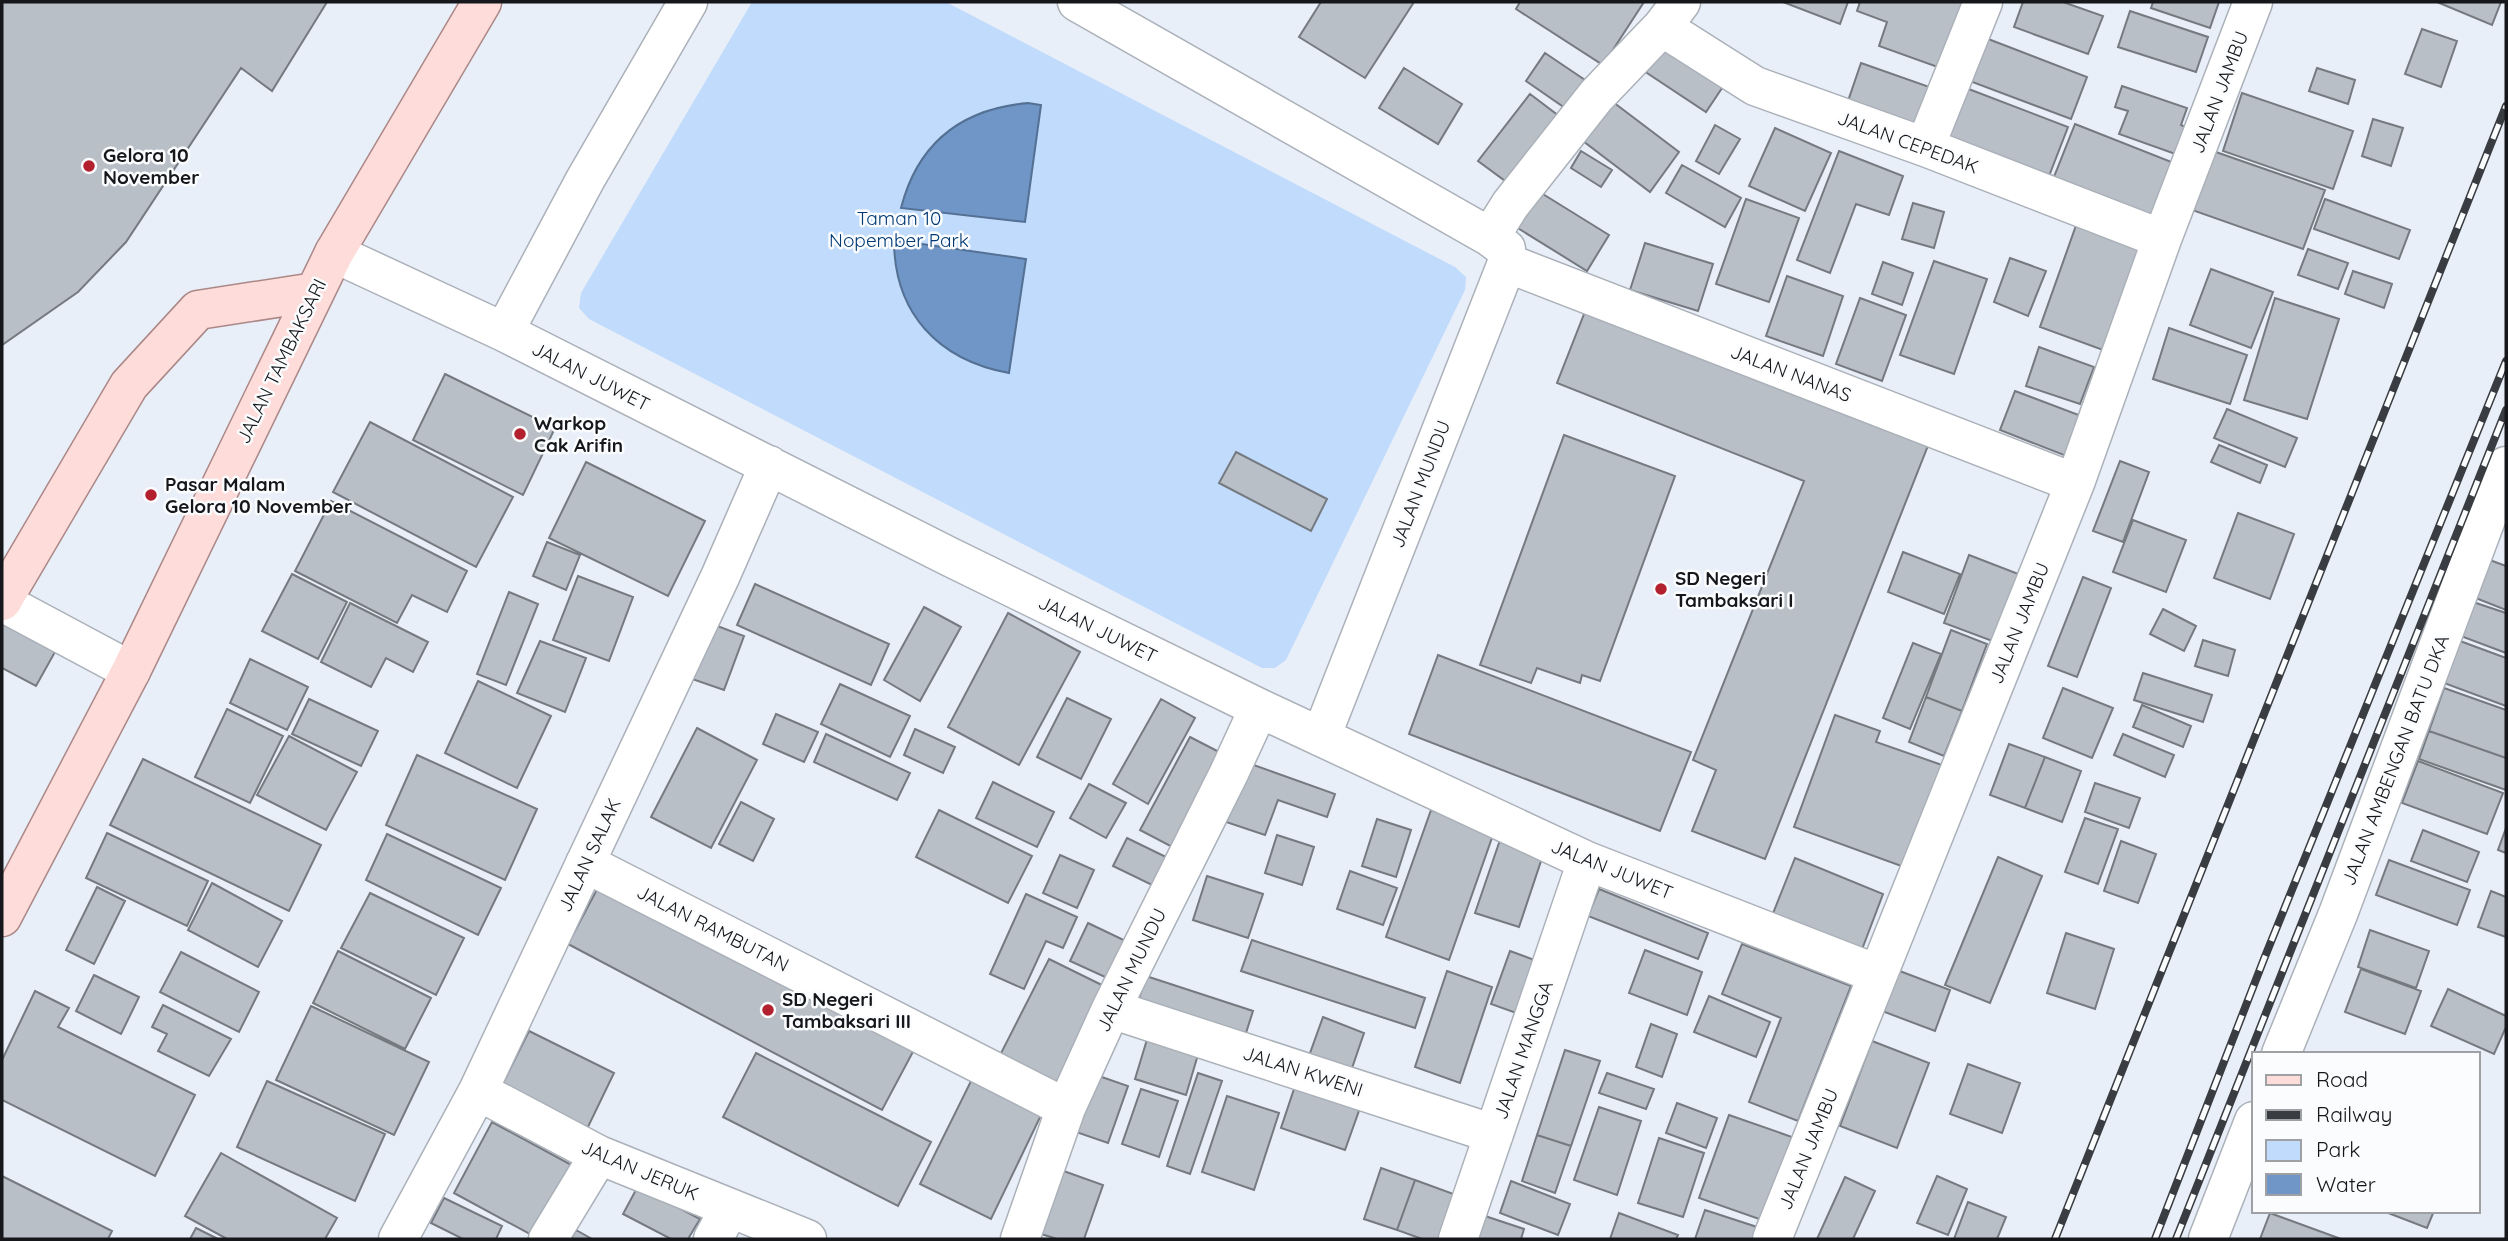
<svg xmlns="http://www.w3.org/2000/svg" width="2508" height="1241" viewBox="0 0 2508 1241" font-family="Quicksand,sans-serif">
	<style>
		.green { fill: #c1dbfc }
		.water { fill: #6f96c7; stroke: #547093; stroke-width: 2 }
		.building { fill: #b9bfc7; stroke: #757a81; stroke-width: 2 }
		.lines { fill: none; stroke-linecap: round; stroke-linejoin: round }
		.minor-casing { stroke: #abb1b9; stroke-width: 41 }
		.major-casing { stroke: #ab8887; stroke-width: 41 }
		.minor { stroke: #fff; stroke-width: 38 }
		.major { stroke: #fddcda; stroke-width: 38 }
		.rail-casing { stroke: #393c40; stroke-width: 8 }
		.rail { stroke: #fbfcfe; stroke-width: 5; stroke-dasharray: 16; stroke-linecap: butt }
		.poi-dot { fill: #b3212e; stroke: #fbfcfe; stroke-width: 2.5 }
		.labels { text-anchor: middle; stroke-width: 5; stroke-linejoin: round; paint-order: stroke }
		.street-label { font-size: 19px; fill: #15171a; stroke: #fbfcfe }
		.poi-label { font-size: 19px; font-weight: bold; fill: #15171a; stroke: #fbfcfe; text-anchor: start }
		.park-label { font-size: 19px; fill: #003974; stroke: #fbfcfe }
	</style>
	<rect width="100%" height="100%" fill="#e9eff8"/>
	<path class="green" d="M752,2H946L1455,267L1466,277L1465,290L1286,660L1275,668H1262L589,319L579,308L581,293Z"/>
	<path class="water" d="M1028,103L1041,105L1025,222L901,208C918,142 961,109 1028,103Z
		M894,240L1026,259L1009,373C938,360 894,313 894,240Z"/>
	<path class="building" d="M2,2H327L272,91L241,68L126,242L78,292L2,345Z
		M1321,2H1414L1365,78L1299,37Z
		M1520,2H1644L1603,65L1516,9Z
		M1783,2H1848L1840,24Z
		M1860,2H1971L1946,70L1879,46L1887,22L1857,11Z
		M2023,2H2063L2103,16L2088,54L2014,27Z
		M2153,2H2219L2210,28L2151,8Z
		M2437,2H2501L2492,25Z
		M2130,11L2208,37L2196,72L2118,47Z
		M2422,29L2457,41L2441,87L2405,74Z
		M1983,37L2087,77L2071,119L1967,80Z
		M1665,41L1726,82L1706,112L1644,71Z
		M1545,53L1588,82L1568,110L1526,81Z
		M1861,63L1938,90L1924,132L1847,104Z
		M1404,68L1462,104L1438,144L1379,108Z
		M2317,68L2355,80L2348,104L2309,91Z
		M2122,86L2187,108L2181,125L2191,130L2181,156L2119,134L2128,111L2115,107Z
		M1966,88L2068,127L2049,176L1946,138Z
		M2242,93L2353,131L2333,189L2223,151Z
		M1530,94L1559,116L1508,183L1478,161Z
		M1613,102L1679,152L1650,192L1583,141Z
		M2373,119L2403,128L2391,166L2362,156Z
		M2075,124L2179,165L2155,227L2050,187Z
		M1715,125L1740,139L1719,174L1696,161Z
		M1775,128L1831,153L1805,211L1749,186Z
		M1581,151L1612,170L1601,187L1571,168Z
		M1839,151L1903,176L1889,215L1856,204L1830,273L1797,260Z
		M2213,151L2325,190L2303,249L2192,210Z
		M1682,165L1741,198L1725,227L1666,193Z
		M1538,191L1609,235L1587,271L1516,227Z
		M1746,199L1799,218L1769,302L1716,284Z
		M2325,199L2410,230L2399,259L2314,229Z
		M1913,203L1944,212L1934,248L1902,239Z
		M2079,217L2143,240L2103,350L2040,327Z
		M1645,243L1713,264L1698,311L1630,290Z
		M2308,249L2348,263L2338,289L2298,275Z
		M2010,258L2046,271L2028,316L1994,302Z
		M1934,261L1987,279L1954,374L1900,355Z
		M1883,262L1913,273L1902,305L1872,294Z
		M2211,269L2273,292L2251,348L2190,325Z
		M2353,271L2392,284L2384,308L2345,294Z
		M1787,276L1843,296L1823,356L1766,336Z
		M1860,298L1906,315L1882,381L1836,364Z
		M2275,298L2339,319L2307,419L2244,400Z
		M1586,309L1929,443L1765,859L1692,831L1716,770L1693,760L1804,481L1557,383Z
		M2169,328L2247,355L2230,404L2153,379Z
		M2039,347L2094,367L2080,404L2026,386Z
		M445,374L555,428L523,495L413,440Z
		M2015,391L2084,417L2069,457L2000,430Z
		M2227,409L2297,438L2285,467L2214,438Z
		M370,422L513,497L476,567L333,492Z
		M1564,435L1675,476L1600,681L1582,675L1580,683L1537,668L1531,683L1480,665Z
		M2219,445L2267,465L2260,483L2211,462Z
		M1236,452L1327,499L1311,531L1219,483Z
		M2120,461L2149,472L2123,542L2093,531Z
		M586,462L705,521L668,596L549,538Z
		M331,501L467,571L447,612L412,595L397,623L295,571Z
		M2238,513L2294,534L2270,599L2214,578Z
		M2133,520L2186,540L2166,592L2113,572Z
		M547,542L580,555L566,590L533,576Z
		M1903,552L1960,574L1944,614L1888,592Z
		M1969,555L2021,575L1995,642L1944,623Z
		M2487,559L2506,566V610L2473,597Z
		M292,574L347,602L318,659L262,631Z
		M578,576L633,597L609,661L553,640Z
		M2083,577L2111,588L2077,677L2048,666Z
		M755,584L889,644L871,685L737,625Z
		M509,592L538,604L506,685L477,674Z
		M2470,601L2506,613V653L2458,635Z
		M350,603L428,642L413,672L386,658L371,687L321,662Z
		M924,607L961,627L920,701L884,680Z
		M2163,609L2196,626L2184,651L2150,634Z
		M2,612L60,643L36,686L2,668Z
		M1008,613L1080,652L1019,765L948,727Z
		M712,624L744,636L724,690L692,679Z
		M1951,630L1987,644L1962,711L1926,697Z
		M2203,640L2235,650L2228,676L2195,666Z
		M540,641L586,658L565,712L517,693Z
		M2460,641L2506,658V706L2444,683Z
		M1913,643L1941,654L1910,729L1883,718Z
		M1438,655L1691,752L1660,831L1409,734Z
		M250,659L308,687L287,730L230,703Z
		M2143,673L2212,695L2203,722L2134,700Z
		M478,681L551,716L517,788L445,753Z
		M840,684L910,716L890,757L821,724Z
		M2063,688L2113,708L2092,758L2043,738Z
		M2444,688L2506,710V758L2429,731Z
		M1926,697L1962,711L1944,756L1909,742Z
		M1067,698L1111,719L1081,779L1037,757Z
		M309,699L378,731L361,766L292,734Z
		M1161,699L1195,718L1148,804L1113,784Z
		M2142,705L2191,726L2183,747L2133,727Z
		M227,709L283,736L250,803L195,777Z
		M776,714L818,732L804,762L763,744Z
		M1835,715L1880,731L1876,742L1942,765L1904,867L1794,827Z
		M697,728L757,760L711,848L651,817Z
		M915,729L955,747L943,773L904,755Z
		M2429,731L2506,758V790L2419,759Z
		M826,734L910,773L897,800L814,762Z
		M2123,734L2174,755L2165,777L2114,755Z
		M289,736L357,772L326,830L257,795Z
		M1190,737L1225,755L1176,849L1140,830Z
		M2009,744L2045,757L2025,808L1990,795Z
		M417,755L537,809L505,880L386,825Z
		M2045,757L2081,771L2062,822L2025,808Z
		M143,759L321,845L289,911L110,825Z
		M2418,761L2503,793L2487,834L2402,803Z
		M1248,763L1335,794L1327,817L1278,800L1265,835L1223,821Z
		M993,782L1054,812L1037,847L976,818Z
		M2095,783L2140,798L2129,828L2085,812Z
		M1089,784L1126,803L1106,838L1070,818Z
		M741,802L774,819L753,861L719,844Z
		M939,810L1032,856L1008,903L916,857Z
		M1431,810L1494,832L1449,960L1386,937Z
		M2085,818L2118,829L2098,884L2065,872Z
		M1377,819L1411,830L1396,877L1362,866Z
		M2506,828V853L2498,850Z
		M2423,830L2479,852L2467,882L2411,861Z
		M107,833L208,881L187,926L86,878Z
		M387,834L501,888L478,935L366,880Z
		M1277,835L1314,847L1302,885L1265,873Z
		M1127,838L1166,857L1152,885L1113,866Z
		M1500,840L1543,855L1519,927L1475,913Z
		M2121,841L2156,854L2138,903L2104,891Z
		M1060,855L1094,870L1077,908L1043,893Z
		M1998,857L2042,876L1990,1003L1945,985Z
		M1795,858L1883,894L1861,952L1772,916Z
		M2389,860L2470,890L2457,925L2376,895Z
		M1350,871L1397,888L1383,925L1337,909Z
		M1207,876L1263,894L1248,938L1193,920Z
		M601,882L915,1048L882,1110L568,944Z
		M212,883L282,921L258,967L188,930Z
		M97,887L125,901L94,964L66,950Z
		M1599,889L1708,933L1698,959L1588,916Z
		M2491,891L2506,897V937L2478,927Z
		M370,893L464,938L436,995L341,948Z
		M1026,894L1077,917L1063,948L1046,941L1024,989L990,974Z
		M1088,923L1134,945L1116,982L1070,961Z
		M2370,930L2429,951L2416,988L2358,967Z
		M2066,933L2114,949L2095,1009L2047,993Z
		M1252,940L1425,998L1415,1028L1241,971Z
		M1742,944L1851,986L1798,1121L1749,1102L1781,1018L1722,994Z
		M1645,950L1702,972L1687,1015L1629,993Z
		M338,951L431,998L405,1049L313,1003Z
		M1510,951L1537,961L1519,1014L1491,1004Z
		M181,952L259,992L239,1032L160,992Z
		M1049,959L1110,989L1057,1094L996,1063Z
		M2361,969L2421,991L2405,1034L2345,1012Z
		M1897,970L1950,990L1935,1031L1882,1011Z
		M1447,971L1492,987L1460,1083L1415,1067Z
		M94,975L139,997L121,1034L76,1011Z
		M1146,976L1253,1011L1245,1036L1138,1002Z
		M2448,989L2506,1016V1027L2494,1054L2431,1026Z
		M35,991L69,1008L58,1027L195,1095L155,1176L2,1100V1060Z
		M1709,996L1770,1022L1756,1057L1694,1032Z
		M163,1005L231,1039L209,1076L158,1051L167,1034L152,1027Z
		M311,1006L429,1062L394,1135L276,1080Z
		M1323,1017L1364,1033L1351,1071L1309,1056Z
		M1651,1024L1677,1034L1662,1077L1636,1067Z
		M529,1031L614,1073L587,1129L501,1087Z
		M1149,1033L1200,1048L1186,1095L1135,1079Z
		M1872,1041L1929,1063L1897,1148L1840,1126Z
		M1565,1050L1600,1061L1571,1146L1537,1135Z
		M756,1053L931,1142L898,1206L723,1117Z
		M1968,1064L2020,1083L2002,1133L1950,1114Z
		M1198,1073L1222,1081L1190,1174L1167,1166Z
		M1607,1073L1654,1089L1646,1109L1599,1093Z
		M974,1075L1044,1109L991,1219L920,1184Z
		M1096,1075L1128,1086L1108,1143L1076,1132Z
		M267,1081L385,1134L355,1201L237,1147Z
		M1296,1083L1361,1105L1345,1150L1281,1128Z
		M1141,1089L1178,1101L1159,1157L1122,1144Z
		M1227,1096L1279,1113L1254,1190L1202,1172Z
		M1677,1103L1717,1118L1706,1148L1666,1133Z
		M1599,1107L1641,1121L1617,1195L1574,1180Z
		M1729,1115L1792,1137L1762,1220L1699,1198Z
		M492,1122L577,1168L539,1239L454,1193Z
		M1537,1135L1571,1146L1555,1193L1522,1181Z
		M1659,1138L1704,1153L1683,1217L1638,1203Z
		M221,1153L337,1218L325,1239H227L185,1216Z
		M1381,1168L1415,1180L1397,1230L1364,1219Z
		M1058,1169L1103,1185L1084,1239H1057L1035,1232Z
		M2,1176L112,1231L108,1239H2Z
		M1937,1176L1967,1189L1948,1235L1917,1223Z
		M1845,1177L1875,1191L1853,1239H1817Z
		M1415,1180L1459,1196L1444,1239H1422L1397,1230Z
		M1511,1181L1570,1204L1558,1235L1500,1213Z
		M638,1186L700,1219L688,1239H671L623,1214Z
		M444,1198L502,1226L496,1239H463L431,1223Z
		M1968,1202L2006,1217L1997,1239H1954Z
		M1705,1210L1757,1227L1753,1239H1695Z
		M2383,1211H2434L2427,1228Z
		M1476,1213L1524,1229L1521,1239H1468Z
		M1619,1213L1678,1235L1676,1239H1610Z
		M2270,1213L2341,1239H2260Z
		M196,1228L218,1239H190Z
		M576,1230L592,1239H571Z"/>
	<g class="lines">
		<g class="minor-casing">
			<path id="minor" d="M1077,2L1490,237L1506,249L1507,263L1321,737
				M1662,27L1755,86L1925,147L2162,239
				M1925,147L1983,2
				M1490,237L1510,205L1596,96L1662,27L1681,2
				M334,253L504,332L950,557L1259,708L1587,861L1877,974
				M1507,263L2075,483
				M504,332L585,180L688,2
				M2,602L131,671
				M585,863L1066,1108
				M1111,1009L1494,1134
				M2281,1054L2338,914L2506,466
				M478,1091L599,1155L807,1239
				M398,1239L478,1091L720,577L769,465
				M548,1239L599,1155
				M713,1239L730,1208
				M1020,1239L1066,1108L1111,1009L1229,773L1259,708
				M1458,1239L1587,861
				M1772,1239L2075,483L2162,239L2253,2
				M2208,1239L2254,1121"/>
		</g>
		<g class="major-casing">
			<path id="major" d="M2,601L129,385L198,310L315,292
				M2,917L131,671L334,253L482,2"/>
		</g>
		<use href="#minor" class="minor"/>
		<use href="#major" class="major"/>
		<g class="rail-casing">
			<path id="rail" d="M2055,1239L2506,106
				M2155,1239L2264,959L2506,361
				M2176,1239L2506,410"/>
		</g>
		<use href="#rail" class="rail"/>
	</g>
	<g class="poi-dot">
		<circle cx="89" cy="166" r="7"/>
		<circle cx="520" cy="434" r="7"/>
		<circle cx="151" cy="495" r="7"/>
		<circle cx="1661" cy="589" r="7"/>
		<circle cx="768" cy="1010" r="7"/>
	</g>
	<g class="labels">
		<g class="street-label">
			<text transform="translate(2219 92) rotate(-69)" y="7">JALAN JAMBU</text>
			<text transform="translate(1908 142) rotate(20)" y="7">JALAN CEPEDAK</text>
			<text transform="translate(281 361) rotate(-64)" y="7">JALAN TAMBAKSARI</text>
			<text transform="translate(1791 373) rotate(21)" y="7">JALAN NANAS</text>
			<text transform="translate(591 376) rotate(27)" y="7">JALAN JUWET</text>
			<text transform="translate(1420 484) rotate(-69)" y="7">JALAN MUNDU</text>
			<text transform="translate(2019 623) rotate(-68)" y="7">JALAN JAMBU</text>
			<text transform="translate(1098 629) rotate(26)" y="7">JALAN JUWET</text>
			<text transform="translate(2395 760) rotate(-69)" y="7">JALAN AMBENGAN BATU DKA</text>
			<text transform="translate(589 855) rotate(-65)" y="7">JALAN SALAK</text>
			<text transform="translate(1612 869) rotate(22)" y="7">JALAN JUWET</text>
			<text transform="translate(713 928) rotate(27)" y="7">JALAN RAMBUTAN</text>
			<text transform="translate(1131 970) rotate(-64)" y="7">JALAN MUNDU</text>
			<text transform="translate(1523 1050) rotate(-71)" y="7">JALAN MANGGA</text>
			<text transform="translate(1303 1071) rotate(18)" y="7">JALAN KWENI</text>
			<text transform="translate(1808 1149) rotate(-68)" y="7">JALAN JAMBU</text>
			<text transform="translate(640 1170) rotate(23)" y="7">JALAN JERUK</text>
		</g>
		<g class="poi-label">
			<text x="103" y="162">Gelora 10<tspan x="103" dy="22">November</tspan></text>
			<text x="534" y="430">Warkop<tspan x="534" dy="22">Cak Arifin</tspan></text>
			<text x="165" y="491">Pasar Malam<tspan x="165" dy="22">Gelora 10 November</tspan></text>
			<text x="1675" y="585">SD Negeri<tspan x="1675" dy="22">Tambaksari I</tspan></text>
			<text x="782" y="1006">SD Negeri<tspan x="782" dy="22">Tambaksari III</tspan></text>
		</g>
		<g class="park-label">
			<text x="899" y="225">Taman 10<tspan x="899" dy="22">Nopember Park</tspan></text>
		</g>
	</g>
	<rect width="2508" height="1241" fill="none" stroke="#15171a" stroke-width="7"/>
	<rect x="2252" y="1052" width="228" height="161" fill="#fbfcfe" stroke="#9fa0a3" stroke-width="2"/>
	<rect x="2266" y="1075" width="35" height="10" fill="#fddcda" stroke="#9fa0a3" stroke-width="2"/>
	<text x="2316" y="1087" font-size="21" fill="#15171a">Road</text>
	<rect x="2266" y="1110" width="35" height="10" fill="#393c40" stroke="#9fa0a3" stroke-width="2"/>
	<text x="2316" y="1122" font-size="21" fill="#15171a">Railway</text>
	<rect x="2266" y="1140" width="35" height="21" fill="#c1dbfc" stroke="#9fa0a3" stroke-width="2"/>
	<text x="2316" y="1157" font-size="21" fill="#15171a">Park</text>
	<rect x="2266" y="1174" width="35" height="21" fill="#6f96c7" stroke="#9fa0a3" stroke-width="2"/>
	<text x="2316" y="1192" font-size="21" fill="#15171a">Water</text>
</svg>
